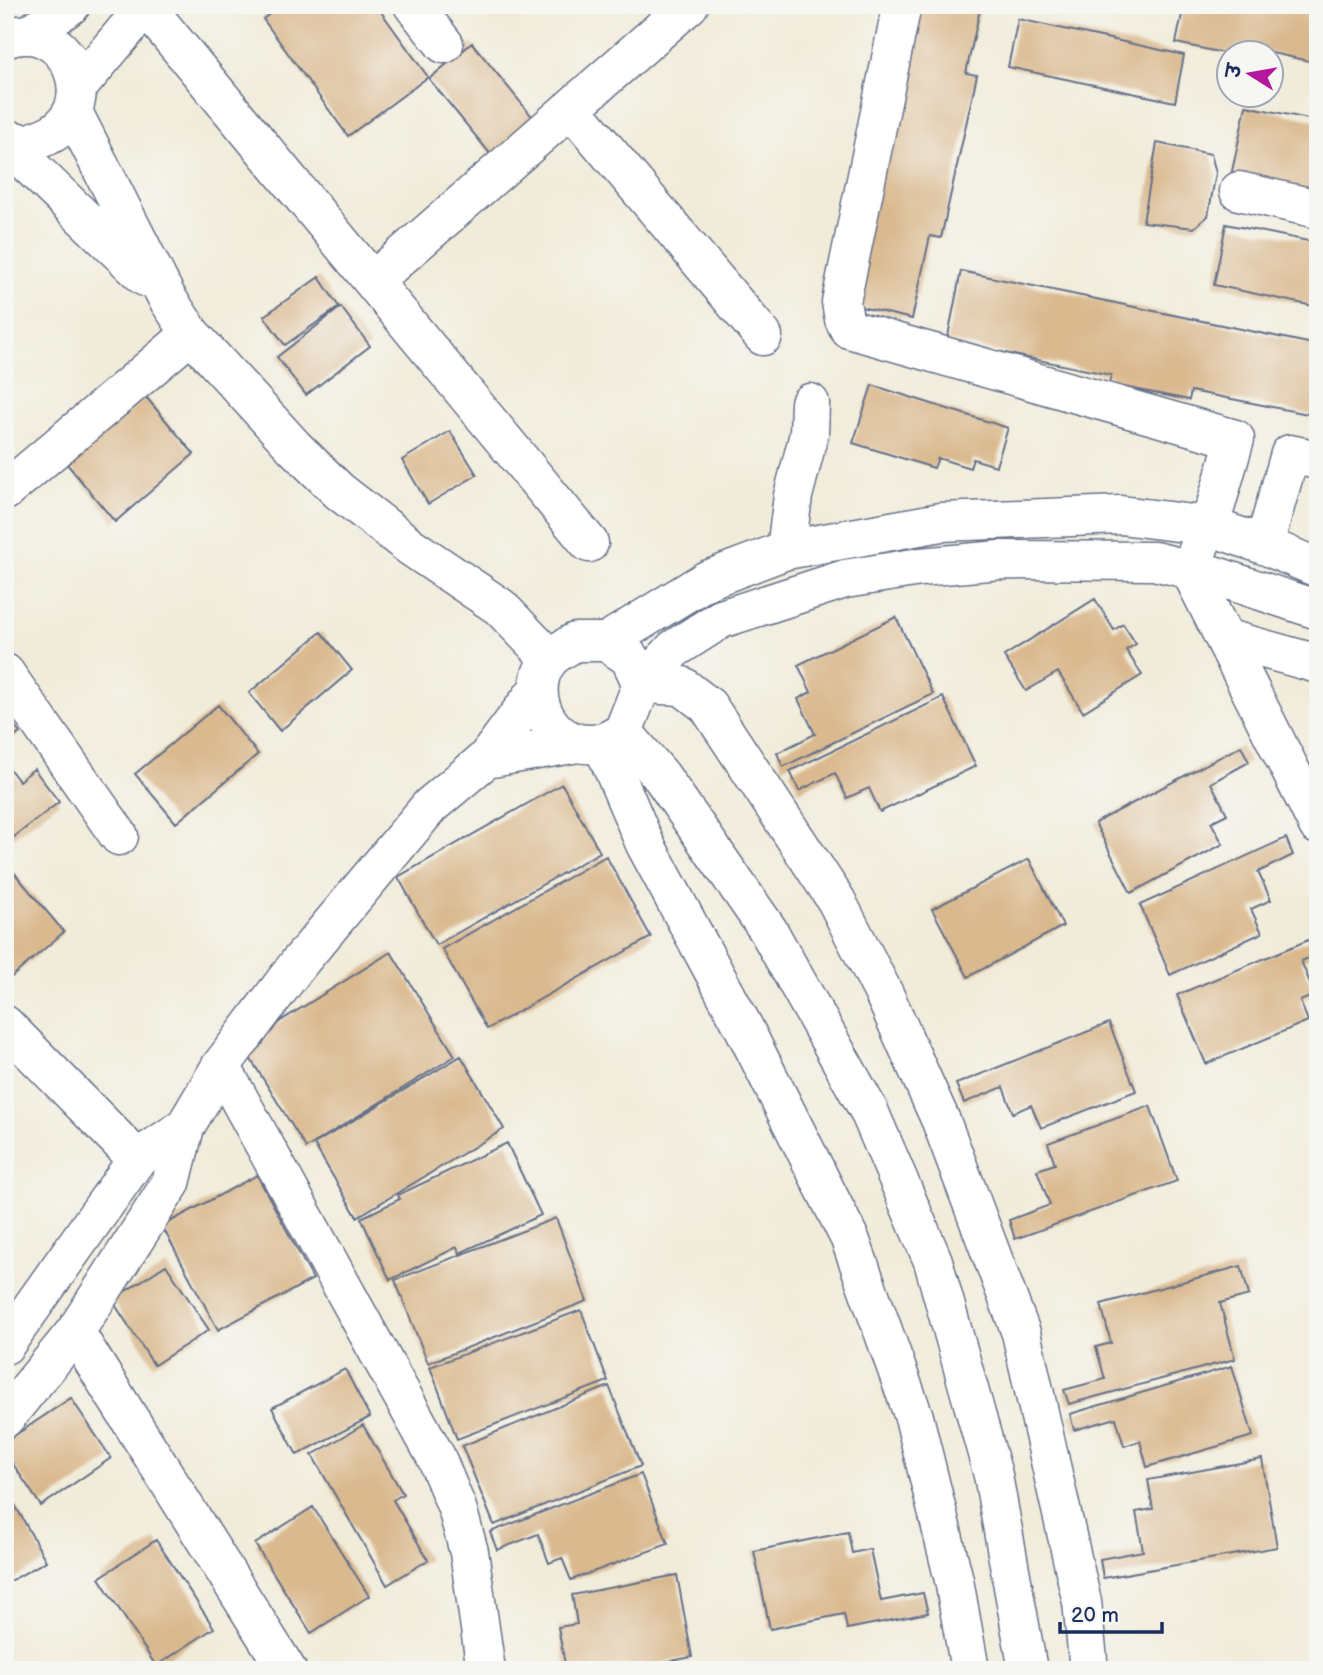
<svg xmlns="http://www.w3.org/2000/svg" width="1323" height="1675" viewBox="0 0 1323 1675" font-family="'Balsamiq Sans','Playpen Sans Deva',sans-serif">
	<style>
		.building { fill: #dab98f }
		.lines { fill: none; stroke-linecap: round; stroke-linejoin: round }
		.street-casing { stroke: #667189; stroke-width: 41 }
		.secondary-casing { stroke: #667189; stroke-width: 41 }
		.street { stroke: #fff; stroke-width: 38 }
		.secondary { stroke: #fff; stroke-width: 38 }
	</style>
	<rect width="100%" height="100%" fill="#f6f6f2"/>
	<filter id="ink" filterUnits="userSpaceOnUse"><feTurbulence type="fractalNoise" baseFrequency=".0143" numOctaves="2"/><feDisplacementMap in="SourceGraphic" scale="14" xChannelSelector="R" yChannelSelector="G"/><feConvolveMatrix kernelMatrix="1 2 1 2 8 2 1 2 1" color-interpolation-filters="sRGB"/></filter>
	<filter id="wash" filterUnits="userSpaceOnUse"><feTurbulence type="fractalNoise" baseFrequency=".00686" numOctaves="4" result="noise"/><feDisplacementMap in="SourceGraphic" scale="28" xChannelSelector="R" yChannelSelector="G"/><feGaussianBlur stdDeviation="1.57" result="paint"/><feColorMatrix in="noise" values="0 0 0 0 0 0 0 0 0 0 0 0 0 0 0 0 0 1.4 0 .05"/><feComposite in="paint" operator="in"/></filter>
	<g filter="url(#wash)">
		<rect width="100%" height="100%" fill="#f1ecda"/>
		<g id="blocks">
			<path class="building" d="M281,5H376L428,77L348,136L263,19Z
				M909,5H981L966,73L977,75L941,238L930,236L912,319L844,303Z
				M1184,5H1318V63L1263,51L1228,54L1176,43Z
				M1018,19L1184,55L1175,102L1008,67Z
				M472,43L535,120L492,156L429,79Z
				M1246,106L1318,121V194L1231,176Z
				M1157,143L1211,154L1216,173L1208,216L1194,228L1143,222Z
				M1226,224L1318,243V307L1214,285Z
				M961,271L1318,345V416L1191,391L1189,400L1109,384L1111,375L947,341Z
				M319,277L339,307L285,345L264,316Z
				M341,307L370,346L306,395L277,357Z
				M872,385L1008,428L996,466L973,459L970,468L938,458L934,468L853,443Z
				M146,397L194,454L115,522L67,464Z
				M450,431L477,475L428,504L402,460Z
				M1095,599L1114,630L1123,624L1136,644L1126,650L1142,675L1083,712L1058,672L1026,691L1004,656Z
				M896,617L933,694L783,767L777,753L815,734L798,699L811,692L798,665Z
				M321,632L352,670L280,731L249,693Z
				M943,697L976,766L880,812L869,788L847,798L835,773L799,791L790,771Z
				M218,705L258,754L176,823L135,774Z
				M5,714L20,733L5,744Z
				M1241,746L1249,762L1211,783L1227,814L1211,822L1223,844L1131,893L1095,823Z
				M5,763L19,781L34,769L59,802L5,844Z
				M562,784L600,852L436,945L398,877Z
				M1286,838L1293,855L1258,872L1271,900L1251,909L1262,933L1170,975L1140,905Z
				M606,856L651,937L487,1029L442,949Z
				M1029,859L1063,926L968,977L932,909Z
				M5,862L64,932L7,981L5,979Z
				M1318,936V954L1301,961L1315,995L1300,1001L1308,1021L1206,1064L1177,995Z
				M391,952L455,1056L306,1148L242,1045Z
				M1109,1023L1136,1091L1041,1128L1031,1105L1013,1113L1003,1087L964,1103L956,1084Z
				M461,1056L504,1129L357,1217L314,1144Z
				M1150,1106L1177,1181L1015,1239L1009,1220L1050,1205L1037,1170L1055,1164L1048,1143Z
				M507,1143L541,1215L460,1253L457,1247L390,1280L361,1218L400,1199L398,1195Z
				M257,1175L313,1279L218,1330L162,1226Z
				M556,1218L587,1301L428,1363L395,1280Z
				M166,1265L209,1330L154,1365L112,1300Z
				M1241,1266L1249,1295L1220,1303L1235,1359L1069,1404L1064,1390L1105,1379L1096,1347L1111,1343L1101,1304Z
				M581,1310L608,1381L457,1439L430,1367Z
				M1232,1366L1253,1436L1147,1467L1140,1441L1124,1446L1116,1418L1074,1430L1070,1414Z
				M345,1369L370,1417L297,1455L272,1408Z
				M609,1386L641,1466L494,1525L462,1446Z
				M71,1398L111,1458L41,1506L5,1452V1442Z
				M363,1425L403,1494L393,1500L428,1560L387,1585L312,1455Z
				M1262,1459L1277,1547L1103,1578L1100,1559L1143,1551L1136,1512L1153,1509L1148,1480Z
				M641,1474L668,1544L571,1580L562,1558L549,1563L538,1534L497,1550L490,1532Z
				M9,1494L46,1561L5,1584V1496Z
				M313,1507L369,1596L311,1633L255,1544Z
				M848,1532L852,1553L870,1549L881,1601L923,1593L928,1613L847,1629L844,1614L770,1629L754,1551Z
				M156,1540L214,1628L156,1666L99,1578Z
				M677,1575L692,1657L625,1670H541L565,1664L558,1627L577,1624L572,1595Z"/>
		</g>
	</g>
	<g filter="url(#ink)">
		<use href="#blocks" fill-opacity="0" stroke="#667189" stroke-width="2"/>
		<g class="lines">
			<g class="street-casing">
				<path id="street" d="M413,5L444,44
					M902,5L841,302L844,319L849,329L1235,439L1216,505L1190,570L1318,825
					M146,7L589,543
					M571,108L763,336
					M1239,191L1318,209
					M373,281L689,5
					M5,491L191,334
					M1264,545L1290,454L1318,460
					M786,550L793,496L809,434L810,403
					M1224,638L1318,664
					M606,642L707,580L786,550L941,522L1121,515L1209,526L1264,545L1318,568
					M5,673L119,836
					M642,684L682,686L708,706L836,900L885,996L941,1121L1021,1333L1082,1602L1089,1670
					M642,684L674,649L721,619L845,579L920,567L1000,560L1154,561L1213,575L1318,610
					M602,743L645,844L744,1028L850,1239L914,1417L954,1580L970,1670
					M5,1025L137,1159
					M221,1066L436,1457L457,1508L469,1552L486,1670
					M75,1332L287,1670"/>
			</g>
			<g class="secondary-casing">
				<path id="secondary" d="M28,35L71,5
					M5,39C69,13 109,114 42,138C37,140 32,143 27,143C20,143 12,140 5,139
					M78,87L147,5
					M73,112L167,298L191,334L295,448L339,491L411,547L500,607L550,659
					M5,142L145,277
					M575,642H606L629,657L642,684L623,732C617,735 610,740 603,742C556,756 521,698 548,661C554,653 567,647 575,642Z
					M623,732L661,776L768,930L869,1111L933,1261L993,1475L1028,1670
					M486,759L578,743
					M5,1345L137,1159L185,1127
					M5,1418L75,1332L171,1183L185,1127L221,1066L298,964L430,806L486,759L538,689"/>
			</g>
			<use href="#street" class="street"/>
			<use href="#secondary" class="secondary"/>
		</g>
	</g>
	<rect width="1323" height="1675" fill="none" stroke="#f6f6f2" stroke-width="28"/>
	<g transform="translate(1250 74) rotate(281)"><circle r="33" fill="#f6f6f2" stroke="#9ea6b7" stroke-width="2"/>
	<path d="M0-5L12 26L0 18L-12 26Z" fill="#b5179e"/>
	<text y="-10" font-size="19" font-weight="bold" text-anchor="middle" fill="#1b2f5e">उ</text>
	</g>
	<path d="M1060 1622v10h102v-10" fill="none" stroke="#1b2f5e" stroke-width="3.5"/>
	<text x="1071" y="1622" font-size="21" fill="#1b2f5e" stroke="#f6f6f2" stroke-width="5" paint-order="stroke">20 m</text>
</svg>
